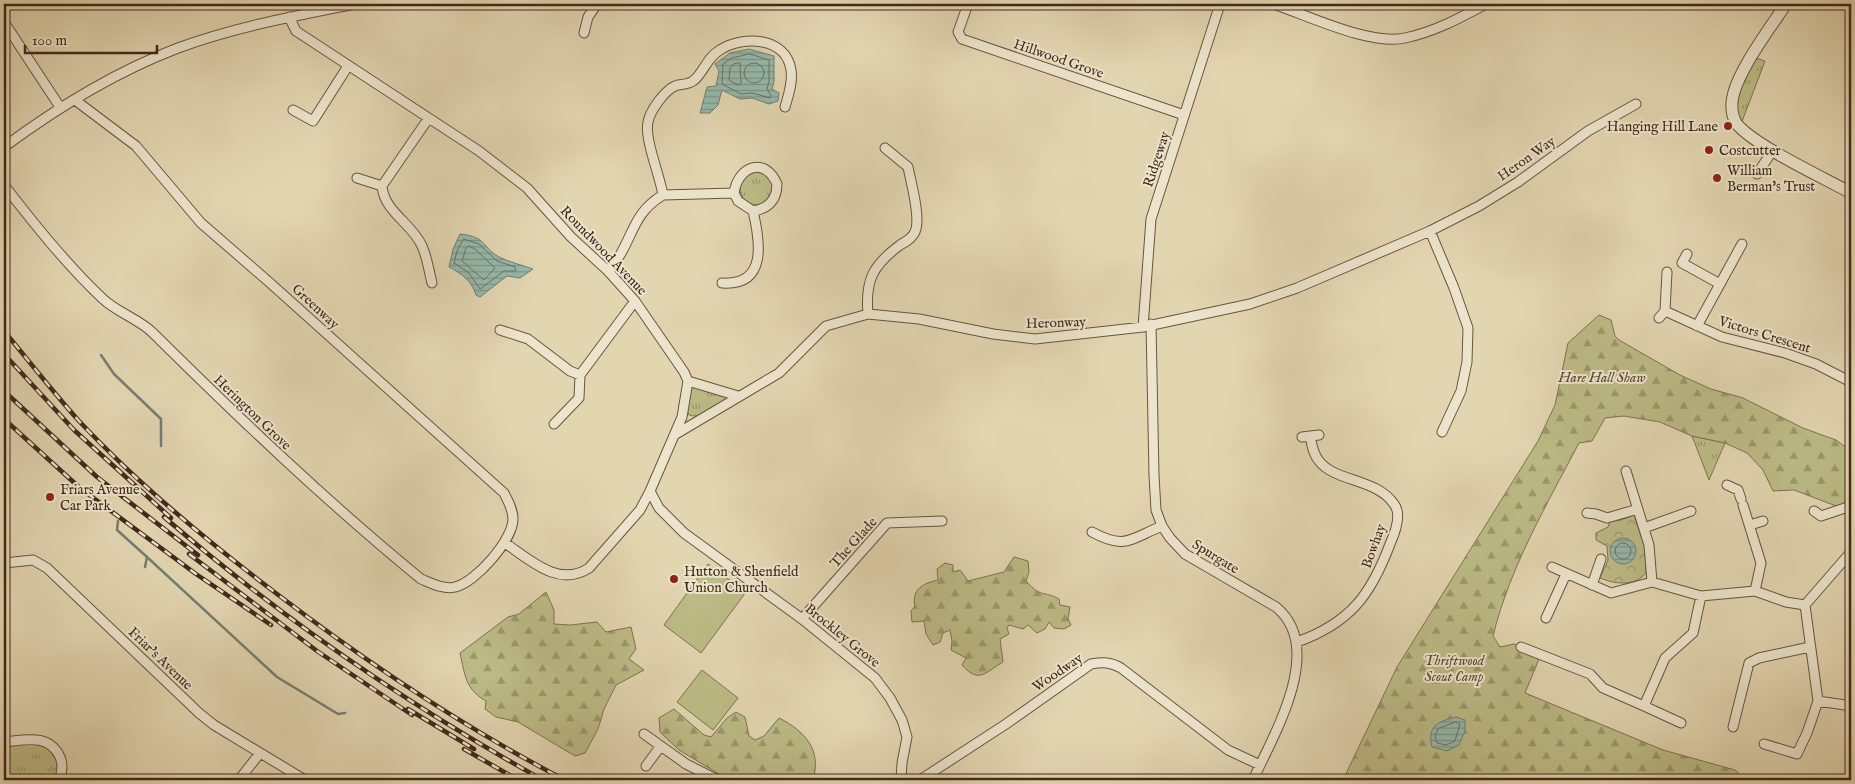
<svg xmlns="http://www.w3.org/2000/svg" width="1855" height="784" viewBox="0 0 1855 784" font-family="'IM FELL English',serif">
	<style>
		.grass { fill: url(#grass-tufts); stroke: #7f7250 }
		.forest { fill: url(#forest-firs); stroke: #7f7250 }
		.park { fill: url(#park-crowns); stroke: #7f7250 }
		.garden { fill: #bcbb86; stroke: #7f7250 }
		.water { fill: url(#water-rules); stroke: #747f72 }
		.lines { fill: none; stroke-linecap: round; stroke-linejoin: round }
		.shore { stroke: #6c7064; stroke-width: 1 }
		.stream { stroke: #747f72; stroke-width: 2.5 }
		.minor-casing { stroke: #6a5440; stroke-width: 11 }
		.tertiary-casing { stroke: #6a5440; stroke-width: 13 }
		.minor { stroke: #ece4cc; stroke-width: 9 }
		.tertiary { stroke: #ece4cc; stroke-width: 11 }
		.rail-casing { stroke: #42281b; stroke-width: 4.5 }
		.rail { stroke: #ece4cc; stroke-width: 2.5; stroke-dasharray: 8; stroke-linecap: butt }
		.poi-dot { fill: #8f2418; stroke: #ece4cc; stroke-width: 2 }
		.labels { text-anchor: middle; stroke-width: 4; stroke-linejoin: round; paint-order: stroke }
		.street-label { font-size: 14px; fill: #42281b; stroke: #ece4cc }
		.poi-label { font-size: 14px; fill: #42281b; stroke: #ece4cc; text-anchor: start }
		.park-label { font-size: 14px; font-style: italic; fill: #5a4530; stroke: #ece4cc }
	</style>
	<defs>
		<pattern id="grass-tufts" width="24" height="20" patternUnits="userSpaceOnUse" patternTransform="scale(1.25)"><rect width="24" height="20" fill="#bcbb86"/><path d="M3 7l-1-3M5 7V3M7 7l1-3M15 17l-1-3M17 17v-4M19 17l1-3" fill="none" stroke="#9a986d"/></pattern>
		<pattern id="forest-firs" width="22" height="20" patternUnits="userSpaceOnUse" patternTransform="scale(1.25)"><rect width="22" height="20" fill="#bcbb86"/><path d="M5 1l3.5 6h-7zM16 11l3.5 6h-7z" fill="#9a986d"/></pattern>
		<pattern id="park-crowns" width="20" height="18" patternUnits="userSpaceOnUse" patternTransform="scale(1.25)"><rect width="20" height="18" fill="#bcbb86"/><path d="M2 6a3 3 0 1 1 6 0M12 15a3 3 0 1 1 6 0" fill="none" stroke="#9a986d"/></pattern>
		<pattern id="water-rules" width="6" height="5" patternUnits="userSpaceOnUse" patternTransform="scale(1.25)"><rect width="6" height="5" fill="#95b9ac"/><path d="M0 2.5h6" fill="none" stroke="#7b968b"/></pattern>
	</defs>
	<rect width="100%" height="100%" fill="#e2d6b1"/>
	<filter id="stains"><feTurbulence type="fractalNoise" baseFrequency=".004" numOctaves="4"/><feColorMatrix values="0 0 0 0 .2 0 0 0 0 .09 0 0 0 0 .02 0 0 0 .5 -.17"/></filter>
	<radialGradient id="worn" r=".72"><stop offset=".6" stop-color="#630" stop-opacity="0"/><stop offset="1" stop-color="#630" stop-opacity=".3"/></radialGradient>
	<path class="grass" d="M1752,57L1765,61L1741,124L1735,121V89Z
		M740 188a17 17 0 1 1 34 0a17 17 0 1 1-34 0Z
		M691,385L729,395L728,398C718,405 702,420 689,415L687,410Z
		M1692,436L1725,443L1709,480Z
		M38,743C59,753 60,757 57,780H4V746Z"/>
	<path class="forest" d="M1599,315L1611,320L1615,336L1619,340L1680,375L1711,389L1743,398L1803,428L1836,440L1851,451V506L1844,509L1794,490L1773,491L1763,470L1747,453L1725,443L1692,436L1660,422L1624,416L1605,418L1592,441L1579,443C1546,506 1510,567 1493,636L1500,647L1514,644L1541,654L1525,693L1663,750L1735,770L1743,777L1751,780H1343L1397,667L1538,441L1555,405L1568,343Z
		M1014,557L1028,561L1029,572L1026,581C1042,599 1043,590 1059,599L1060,605L1070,607L1068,619L1071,625L1064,629L1054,628L1049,622L1045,629L1037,633L1028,625L1023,629L1009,625L1007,628L1009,634L1000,639L1003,662C987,671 979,685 962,665L966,658L951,650L952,641L950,630L943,633L940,642L933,645L926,634L924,621L912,622L911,611L915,606C911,589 924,583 938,580L937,569L945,563L953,565V572L960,570L968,581L1004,572Z
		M546,592L554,610V624L570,625L597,622L606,632L631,627L636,649L629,659L644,670L616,685L604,709L598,729L585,753L575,756L518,722L496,717L485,709L486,701C465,689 465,675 460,653L508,617L519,614Z
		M674,709L704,735L711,737L727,718L736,712L745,717L749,736L755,740L764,736L779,718C805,731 822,750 813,780H729L679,750L660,732L659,718Z"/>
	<path class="park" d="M1634,515L1645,548L1646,573C1635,587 1614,584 1600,578L1608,560L1607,546L1596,540V533L1608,527L1610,521L1621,520Z"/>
	<path class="garden" d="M708,564L746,592L701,653L664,625Z
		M702,670L738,698L713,730L677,702Z"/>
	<path class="water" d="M749,49L774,56V82L772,89L779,93L778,101L769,104L752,98L740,99L722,90L718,105L710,113H700L707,87L716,86L719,71L715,64L730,53Z
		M460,234C488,237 481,247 499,257C509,262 522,265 533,269L520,278L507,276L480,297L476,295C471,280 462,274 449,267L453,249Z
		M1610 551a13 13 0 1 1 26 0a13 13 0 1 1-26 0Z
		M1456,717L1465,720V731L1459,745L1447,751L1432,747C1427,726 1437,722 1456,717Z"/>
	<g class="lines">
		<path class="shore" d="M750,54L769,60V81L767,89L771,95L770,98L752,93L741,94L722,84L723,64L732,58Z
			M740,63L741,83L738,85L729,80L730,68L734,64Z
			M744 73a10 10 0 1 1 20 0a10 10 0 1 1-20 0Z
			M464,239L479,244L497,261L515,267L516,271H504L480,289L468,272L454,263L457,251Z
			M469,246L475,249L495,268L484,280L462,261L466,248Z
			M1615 551a8 8 0 1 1 16 0a8 8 0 1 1-16 0Z
			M1456,722L1460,724L1455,741L1446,745L1437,743L1435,736L1438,729Z"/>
		<path class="stream" d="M101,355L114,374L161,419V446
			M118,521L117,530L147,557L145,567
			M147,557L277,677L338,714L345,713"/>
		<g class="minor-casing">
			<path id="minor" d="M968,4L958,32L962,39L1184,115
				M1273,4C1307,15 1370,46 1405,38C1434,32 1460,18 1486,4
				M289,17L296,31L479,151L527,188L571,237L608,271L635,301L684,372L688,381L682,417L650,491L640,510L589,568C559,588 530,560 505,543
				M4,22L60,107
				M584,33L588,17L597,4
				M293,110L313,121L348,66
				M4,147C58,107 115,72 178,48C235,27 295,16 355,4
				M1757,174L1773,150
				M357,178L382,186C384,212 412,223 422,246C427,257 429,271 432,283
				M4,185C35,225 67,265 103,299C118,313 139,319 153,333C240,419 327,502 421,579C431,583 444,590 455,587C475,583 513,540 513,519C513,509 508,501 504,493L269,282L201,223L136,146L75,100
				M382,186L428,119
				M734,193C738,166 765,156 777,184C777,200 768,209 753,211
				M663,195C660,176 644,138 648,122C650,111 664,91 675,86C680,84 687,85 693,81C704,73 706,58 720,50C743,35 786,37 791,70C793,83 788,96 785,107
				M1430,231L1454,288L1468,328L1467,362L1461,391L1442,432
				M1687,254L1682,263L1720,284
				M608,271C634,243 629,215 663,195L734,193L738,201L753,211C760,241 768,286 722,283
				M1665,311L1722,337L1785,353L1816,364L1851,382
				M868,314C865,280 873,265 900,245C907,241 914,237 916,229C920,214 911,183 908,167L885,148
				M1659,318L1665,311L1667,272
				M1151,324L1154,475L1156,510L1162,526L1170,538L1185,554L1276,607C1326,648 1274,734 1253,780
				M1697,326L1742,244
				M1143,327L1151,219L1220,4
				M500,330L528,339L570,371L580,375L635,301
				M688,381L738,396
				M554,424L579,398L580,375
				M676,434L779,373L826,326L868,314L919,319L993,334L1035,339L1143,327L1250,304L1297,288L1430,231L1479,206L1518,182L1588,131L1636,104
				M1302,437L1319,435
				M1626,471L1649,545L1652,582
				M1727,485L1738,490L1741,499
				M650,491L659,508L684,533L802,619L875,678L890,698L902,720L907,737L902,763L901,780
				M1743,505L1761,563L1755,591
				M1814,511L1821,516L1851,506
				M1587,513L1596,514L1607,518L1638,509
				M1750,525L1763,521
				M1644,528L1691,511
				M1092,532C1125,550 1130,539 1162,526
				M4,563L33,560L47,568L199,713L214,725L305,780
				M1552,567L1611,593L1652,582L1701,596L1755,591L1786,602L1805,605L1851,552
				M1592,585L1601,559
				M1546,618L1566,574
				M802,619L887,523L942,521
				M1297,642C1350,623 1371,595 1390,544C1395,533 1402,514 1394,504C1376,478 1335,482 1319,461C1313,454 1312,445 1310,436
				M1521,647L1590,674L1603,688L1644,706L1665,658L1693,633L1701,596
				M1818,701L1845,705L1851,709
				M1644,706L1681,723
				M1733,727L1749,663L1759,658L1810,647
				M644,734L686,764L718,780
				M4,742C25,740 49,733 60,757C63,764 62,773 59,780
				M1764,744L1797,754L1807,733L1818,701L1805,605
				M646,766L660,747
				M239,780L260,753
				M920,780L1006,724L1091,664C1103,662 1111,662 1121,668L1228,750L1260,765"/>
		</g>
		<g class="tertiary-casing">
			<path id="tertiary" d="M1786,4C1771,27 1729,81 1732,108C1732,113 1734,119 1736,123C1753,145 1824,178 1851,193"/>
		</g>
		<use href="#minor" class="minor"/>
		<use href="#tertiary" class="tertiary"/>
		<g class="rail-casing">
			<path id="rail" d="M4,331C29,361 53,392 79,421C139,485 207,541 277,594C369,664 463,727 565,780
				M4,354L74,430L171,518
				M4,391L97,477L198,555
				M4,419L80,488L196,574L271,625
				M164,517C281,618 408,705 543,780
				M189,554L317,651L412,715
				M408,709L474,749
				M464,749L518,780"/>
		</g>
		<use href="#rail" class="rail"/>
	</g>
	<g class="poi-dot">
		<circle cx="1728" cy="126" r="5"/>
		<circle cx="1709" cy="150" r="5"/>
		<circle cx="1717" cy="178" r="5"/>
		<circle cx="50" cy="497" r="5"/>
		<circle cx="674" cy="579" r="5"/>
	</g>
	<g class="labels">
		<g class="street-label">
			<text transform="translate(1059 58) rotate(19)" y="5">Hillwood Grove</text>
			<text transform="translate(1526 158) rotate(-35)" y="5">Heron Way</text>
			<text transform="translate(1156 159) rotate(-72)" y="5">Ridgeway</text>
			<text transform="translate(604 250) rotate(46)" y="5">Roundwood Avenue</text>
			<text transform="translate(316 306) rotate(43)" y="5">Greenway</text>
			<text transform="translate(1056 322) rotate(-2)" y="5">Heronway</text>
			<text transform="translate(1765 334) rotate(17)" y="5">Victors Crescent</text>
			<text transform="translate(253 412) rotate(44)" y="5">Herington Grove</text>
			<text transform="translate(853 542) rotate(-48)" y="5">The Glade</text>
			<text transform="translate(1373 546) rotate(-70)" y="5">Bowhay</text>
			<text transform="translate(1216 556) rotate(32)" y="5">Spurgate</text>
			<text transform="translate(843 635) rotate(39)" y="5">Brockley Grove</text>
			<text transform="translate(161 658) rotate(44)" y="5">Friar's Avenue</text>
			<text transform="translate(1057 672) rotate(-34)" y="5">Woodway</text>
		</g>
		<g class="poi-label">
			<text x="1718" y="131" text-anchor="end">Hanging Hill Lane</text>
			<text x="1719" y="155">Costcutter</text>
			<text x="1727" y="175">William<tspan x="1727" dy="16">Berman's Trust</tspan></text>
			<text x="60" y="494">Friars Avenue<tspan x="60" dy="16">Car Park</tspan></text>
			<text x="684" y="576">Hutton &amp; Shenfield<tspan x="684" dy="16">Union Church</tspan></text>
		</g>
		<g class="park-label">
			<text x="1602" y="382">Hare Hall Shaw</text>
			<text x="1454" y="665">Thriftwood<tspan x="1454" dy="16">Scout Camp</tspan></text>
		</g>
	</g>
	<rect width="1855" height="784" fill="none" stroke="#e2d6b1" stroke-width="20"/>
	<rect x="5" y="5" width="1845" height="774" fill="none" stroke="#42281b" stroke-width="2.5"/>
	<rect x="10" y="10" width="1835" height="764" fill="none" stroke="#42281b"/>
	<path d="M25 45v8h132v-8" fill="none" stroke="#42281b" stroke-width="2.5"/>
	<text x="32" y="45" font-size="15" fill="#42281b" stroke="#ece4cc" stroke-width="4" paint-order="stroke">100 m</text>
	<rect width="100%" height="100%" filter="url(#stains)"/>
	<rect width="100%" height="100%" fill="url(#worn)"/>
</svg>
